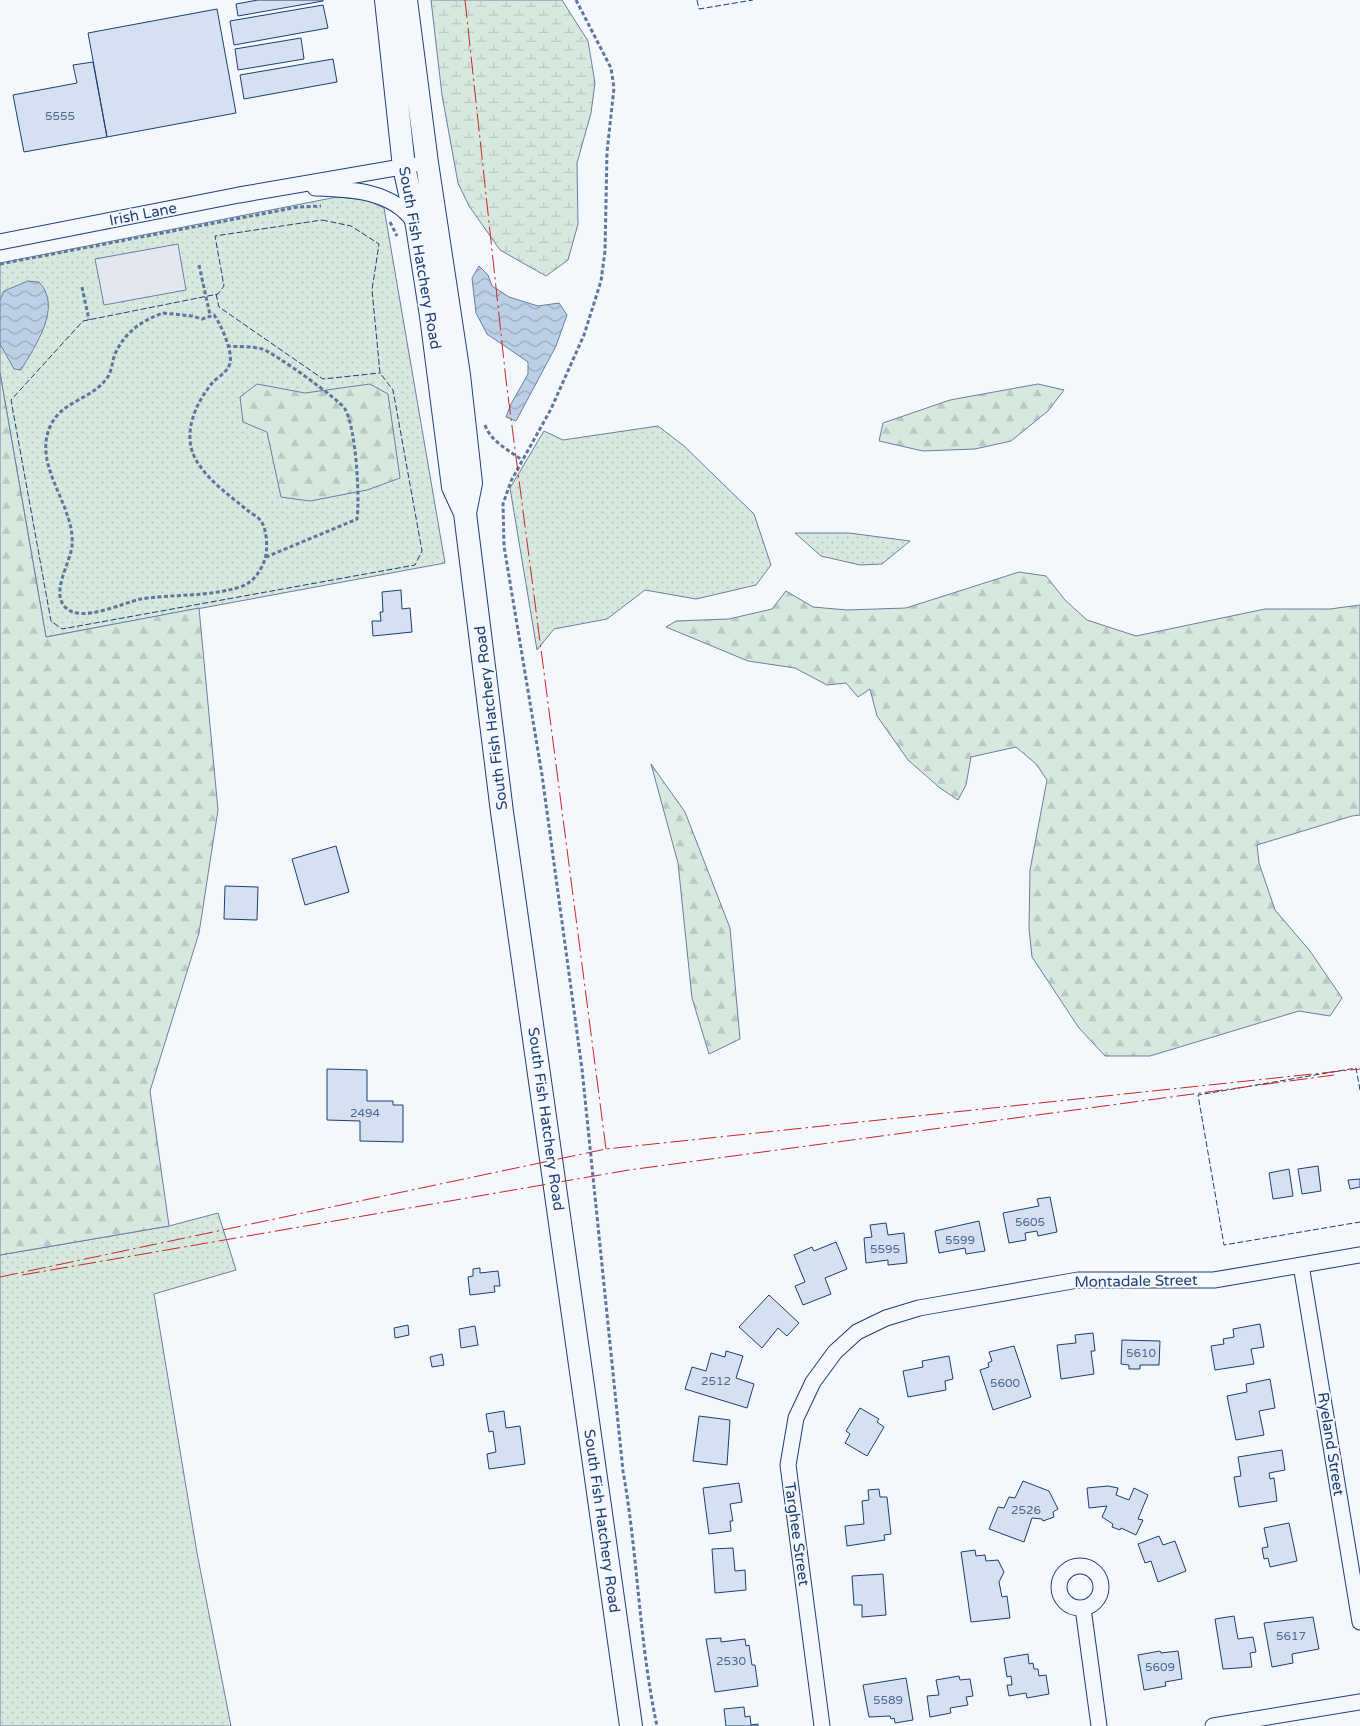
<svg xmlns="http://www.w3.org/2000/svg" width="1360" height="1726" viewBox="0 0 1360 1726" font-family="'Varela Round',sans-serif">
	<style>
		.green { fill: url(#green-dots); stroke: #687fa3 }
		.forest { fill: url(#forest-firs); stroke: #687fa3 }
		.wetland { fill: url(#wetland-marsh); stroke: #687fa3 }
		.parking { fill: #e3e8f0; stroke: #687fa3 }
		.water { fill: url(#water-waves); stroke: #687fa3 }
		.building { fill: #d5e0f0; stroke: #1d3f73 }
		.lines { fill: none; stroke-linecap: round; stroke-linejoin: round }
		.street-casing { stroke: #1d3f73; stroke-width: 17 }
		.secondary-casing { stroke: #1d3f73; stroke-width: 24 }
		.path { stroke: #5e769c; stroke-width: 3; stroke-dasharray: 4 2.5; stroke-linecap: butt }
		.street { stroke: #f4f7fb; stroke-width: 15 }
		.secondary { stroke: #f4f7fb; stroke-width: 22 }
		.fence { stroke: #1d3f73; stroke-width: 1; stroke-dasharray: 6 2.5; stroke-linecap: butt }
		.power { stroke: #c62828; stroke-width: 1; stroke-dasharray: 18 4 2.5 4; stroke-linecap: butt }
		.labels { text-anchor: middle; stroke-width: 4; stroke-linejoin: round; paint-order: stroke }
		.number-label { font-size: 12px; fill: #4b6792 }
		.street-label { font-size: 15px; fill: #1d3f73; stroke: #f4f7fb }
	</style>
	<defs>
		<pattern id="green-dots" width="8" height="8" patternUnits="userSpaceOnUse" patternTransform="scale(1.25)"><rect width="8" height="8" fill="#d7e8df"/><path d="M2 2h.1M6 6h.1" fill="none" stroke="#b8c8c3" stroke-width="1.8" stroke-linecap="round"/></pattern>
		<pattern id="forest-firs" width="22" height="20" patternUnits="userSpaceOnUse" patternTransform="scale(1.25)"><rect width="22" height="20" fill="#d7e8df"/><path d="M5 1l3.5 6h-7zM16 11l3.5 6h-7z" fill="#b8c8c3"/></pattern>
		<pattern id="wetland-marsh" width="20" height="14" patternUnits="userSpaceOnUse" patternTransform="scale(1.25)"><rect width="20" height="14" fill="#d7e8df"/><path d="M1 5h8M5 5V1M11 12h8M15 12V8" fill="none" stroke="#b8c8c3"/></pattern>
		<pattern id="water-waves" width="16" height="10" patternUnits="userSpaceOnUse" patternTransform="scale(1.25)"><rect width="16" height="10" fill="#bed0e5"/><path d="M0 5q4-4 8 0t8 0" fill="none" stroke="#9aaabe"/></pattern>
	</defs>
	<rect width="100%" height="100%" fill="#f4f7fb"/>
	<path class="green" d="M337,197L366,200L384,208L445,563L46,637L0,373V263Z
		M658,426L684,446L754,514L771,565L756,585L696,599L645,590L607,619L554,629L537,650L510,488L544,431L563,440Z
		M795,533H849L910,541L882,564L860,565L821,556Z
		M218,1213L236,1270L154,1294L197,1553L231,1726H0V1255L169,1226Z"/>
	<path class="forest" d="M0,373L46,637L199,608L218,810L199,933L150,1091L169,1226L0,1255Z
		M257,384L305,393L370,384L388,394L400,478L367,490L310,501L281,497L267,432L243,422L240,397Z
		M1038,384L1064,390L1048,411L1011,441L975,449L923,451L879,441L883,423L950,400Z
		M1019,572L1046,576L1065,600L1087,620L1136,636L1265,609H1330L1360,605V815L1352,816L1257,845L1259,863L1275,910L1310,951L1342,998L1330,1016L1299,1011L1150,1056H1105L1079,1028L1032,957L1029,928L1030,870L1047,780L1036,764L1016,747L971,757L966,785L958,800L940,788L908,760L877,716L870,689L858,697L846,683L827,685L795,668L748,661L666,627L676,621L729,619L772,609L786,591L813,607L847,610L906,608Z
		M651,764L685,812L730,928L740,1039L709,1054L692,998L678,863Z"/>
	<path class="wetland" d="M431,0H562L588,41L595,83L591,113L577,163L578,224L568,260L546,276L500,250L469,206L458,183L442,95Z"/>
	<path class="parking" d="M178,244L186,290L104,305L95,259Z"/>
	<path class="water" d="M479,266L488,275L492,286L509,297L538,306L559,303L567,315L556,346L516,421L506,417L511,404L528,374V362L487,334L476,313L472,278Z
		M28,281L39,282C63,307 35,346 21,370L14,369L0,344V300L4,291Z"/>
	<path class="building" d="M258,0H323V1L238,16L236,4Z
		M323,5L328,28L234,45L230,21Z
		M217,9L236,113L107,137L88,33Z
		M301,38L304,59L238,70L235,49Z
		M333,59L337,82L244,99L240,75Z
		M93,62L107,137L24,152L13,95L77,83L73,65Z
		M401,590L402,609L410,608L412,632L373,636L372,621H381L380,612H383L382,592Z
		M336,846L349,892L305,905L292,859Z
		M225,886L258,887L257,920L224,919Z
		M327,1069L367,1070V1101H393V1105H403V1142L360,1141V1121L327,1120Z
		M1318,1166L1321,1191L1302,1194L1298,1169Z
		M1289,1169L1293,1196L1273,1199L1269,1173Z
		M1360,1179V1187L1350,1189L1348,1180Z
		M1050,1197L1057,1232L1038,1236L1037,1231L1025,1233L1026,1240L1009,1243L1003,1213L1039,1206L1037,1199Z
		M979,1221L985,1251L966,1254L965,1248L939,1253L935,1231Z
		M886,1223L888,1235L904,1233L907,1263L888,1265V1260L866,1263L864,1238L872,1237L870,1225Z
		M836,1242L847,1269L825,1278L831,1294L803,1305L795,1286L805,1282L794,1255L812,1247L814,1251Z
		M480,1268V1273L498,1271L500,1286H494L495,1292L470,1295L468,1277L473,1276V1269Z
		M769,1295L799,1323L787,1336L778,1328L762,1348L739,1327Z
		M1260,1324L1264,1347L1251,1349L1254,1364L1215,1370L1211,1346L1224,1344L1223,1339L1234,1337L1233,1329Z
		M408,1325L409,1335L395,1338L394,1328Z
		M475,1326L478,1345L461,1348L459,1329Z
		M1093,1333L1095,1351H1091L1094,1374L1061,1379L1057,1345L1076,1343L1075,1335Z
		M1122,1340L1160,1341L1159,1365H1140V1369H1129V1365L1121,1364Z
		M1014,1346L1031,1397L993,1410L980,1370L989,1367L988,1363L992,1361L989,1352Z
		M726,1351L743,1356L736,1378L754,1384L747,1408L685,1389L692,1367L706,1371L711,1353L725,1357Z
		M442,1354L444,1365L432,1367L430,1357Z
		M949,1356L953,1379L945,1381L946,1390L908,1397L903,1371L923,1367L922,1361Z
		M1270,1379L1275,1408L1259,1411L1264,1435L1236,1440L1227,1396L1247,1392L1246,1384Z
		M860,1408L879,1419L877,1422L884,1427L867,1456L845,1443L850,1434L846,1431Z
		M504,1411L506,1428L520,1426L525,1464L489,1469L487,1454L496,1452L493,1431L489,1432L486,1414Z
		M699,1416L730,1420L727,1465L693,1461Z
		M1282,1450L1285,1470L1269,1473L1270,1479L1274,1478L1277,1501L1239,1507L1234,1477L1241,1476L1238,1457Z
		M1023,1481L1049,1491L1058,1509L1053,1512L1054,1517L1043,1521L1042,1519L1032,1518L1024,1542L989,1529L998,1507L1004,1508L1009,1497L1015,1498Z
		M739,1483L742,1502L730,1504L733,1521H730L731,1531L709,1534L703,1488Z
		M1108,1486L1118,1488L1116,1495L1129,1500L1134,1488L1148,1495L1138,1519L1143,1520L1136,1535L1121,1528L1120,1530L1112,1527L1113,1524L1102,1517L1107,1506L1089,1508L1087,1488Z
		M879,1489L880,1497H887L891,1534L884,1535L885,1540L847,1546L845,1526L864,1524L862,1501L869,1500L868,1490Z
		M1289,1523L1297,1561L1270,1567L1268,1558L1264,1559L1262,1548L1268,1547L1264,1528Z
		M1159,1536L1163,1545L1175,1541L1186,1571L1158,1582L1151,1561L1145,1563L1138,1544Z
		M733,1548L735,1571L745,1570L746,1590L715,1593L712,1549Z
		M975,1550L976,1556L985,1555L986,1561L998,1560L1004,1572L999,1582L1002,1597L1007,1596L1010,1618L971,1622L961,1552Z
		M883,1574L886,1615L862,1617V1605H854L852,1576Z
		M1234,1616L1238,1639L1253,1637L1256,1652L1250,1653L1252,1667L1223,1669L1215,1619Z
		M1313,1617L1319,1649L1292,1654L1293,1663L1272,1667L1264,1623Z
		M721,1638V1642L745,1639L746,1646L749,1645L752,1665H755L758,1686L715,1692L706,1639Z
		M1160,1651L1161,1653L1178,1651L1182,1679L1165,1682L1166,1686L1144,1690L1138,1655Z
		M1028,1654L1029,1664L1033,1663L1034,1669H1038L1039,1676L1046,1675L1049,1694L1027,1698L1026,1693L1009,1696L1007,1685H1012L1011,1676L1007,1677L1004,1658Z
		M959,1676L960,1680L970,1679L973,1696L966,1697L968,1705L950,1708L951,1713L930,1717L927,1696L939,1695L936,1680Z
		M906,1678L913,1720L895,1723L894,1718L891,1719L890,1716L869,1717L863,1685Z
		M744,1707L745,1717L750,1716L751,1725L758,1724V1726H726L724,1709Z"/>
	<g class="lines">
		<g class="street-casing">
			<path id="street" d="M315,188C350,189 392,190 414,222
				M0,242L239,195L413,165
				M1301,1265L1360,1622
				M1059 1587a21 21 0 1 1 42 0a21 21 0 1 1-42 0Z
				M1083,1608L1099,1726
				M822,1726L788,1465L796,1418L813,1382L835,1352L857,1332L886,1318L919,1308L1078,1280H1214L1360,1255
				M1213,1726L1360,1702"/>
		</g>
		<g class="secondary-casing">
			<path id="secondary" d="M386,0L404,167L417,226L431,316L453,487L465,513
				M406,0L427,163L459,375L471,483L465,513L502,812L631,1726"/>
		</g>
		<path class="path" d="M576,0L611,68L614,88L607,152L605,251L601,281L584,335L551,409L511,481L503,504L504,546L542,775L582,1069L623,1471C638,1556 639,1642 657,1726
			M390,222L397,236
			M0,264L298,207L321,206
			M199,265L210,315
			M82,287L89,320
			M163,313L192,316L202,319L214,315C221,324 233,352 230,363C228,372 219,376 213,382C196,402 182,433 195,458C206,479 229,495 247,510C251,513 258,517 261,521C267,529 268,549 265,559C261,571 253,583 240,587C208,597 174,594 141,599C122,603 82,623 66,608C50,593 70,564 72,546C76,504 28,463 53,421C65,401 93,398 107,378C112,372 112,361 115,354C125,332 141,321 163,313Z
			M227,346C238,347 251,346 262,349C273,352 340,400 345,409C356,428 360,497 357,519L266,557
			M485,425C491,442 509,450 522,460"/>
		<use href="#street" class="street"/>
		<use href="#secondary" class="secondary"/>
		<path class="fence" d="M697,0L699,9L753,0
			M322,220L351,226L379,244L372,290L380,373L393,390L422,551L415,565L62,629L51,621L11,400L83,321L218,294L224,286L215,236Z
			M216,294L219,307L323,379L380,373
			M1360,1090L1356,1068L1198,1095L1224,1245L1360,1222"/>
		<path class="power" d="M465,0L506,380L606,1149
			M22,1275L629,1170L1334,1075
			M0,1277L606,1149L1360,1069"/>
	</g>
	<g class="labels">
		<g class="number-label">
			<text x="60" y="120">5555</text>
			<text x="365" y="1117">2494</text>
			<text x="1030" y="1226">5605</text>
			<text x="960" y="1244">5599</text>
			<text x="885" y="1253">5595</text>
			<text x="1141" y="1357">5610</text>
			<text x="716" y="1385">2512</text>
			<text x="1005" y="1387">5600</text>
			<text x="1026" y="1514">2526</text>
			<text x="1291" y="1640">5617</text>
			<text x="731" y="1665">2530</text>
			<text x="1160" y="1671">5609</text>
			<text x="888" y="1704">5589</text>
		</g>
		<g class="street-label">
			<text transform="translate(143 214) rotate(-11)" y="5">Irish Lane</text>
			<text transform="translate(420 258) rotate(80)" y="5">South Fish Hatchery Road</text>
			<text transform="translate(491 718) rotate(-97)" y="5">South Fish Hatchery Road</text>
			<text transform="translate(546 1119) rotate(82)" y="5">South Fish Hatchery Road</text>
			<text transform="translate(1136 1281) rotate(-1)" y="5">Montadale Street</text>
			<text transform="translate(1331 1444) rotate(81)" y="5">Ryeland Street</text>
			<text transform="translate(602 1521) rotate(82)" y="5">South Fish Hatchery Road</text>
			<text transform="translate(797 1534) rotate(82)" y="5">Targhee Street</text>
		</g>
	</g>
</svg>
